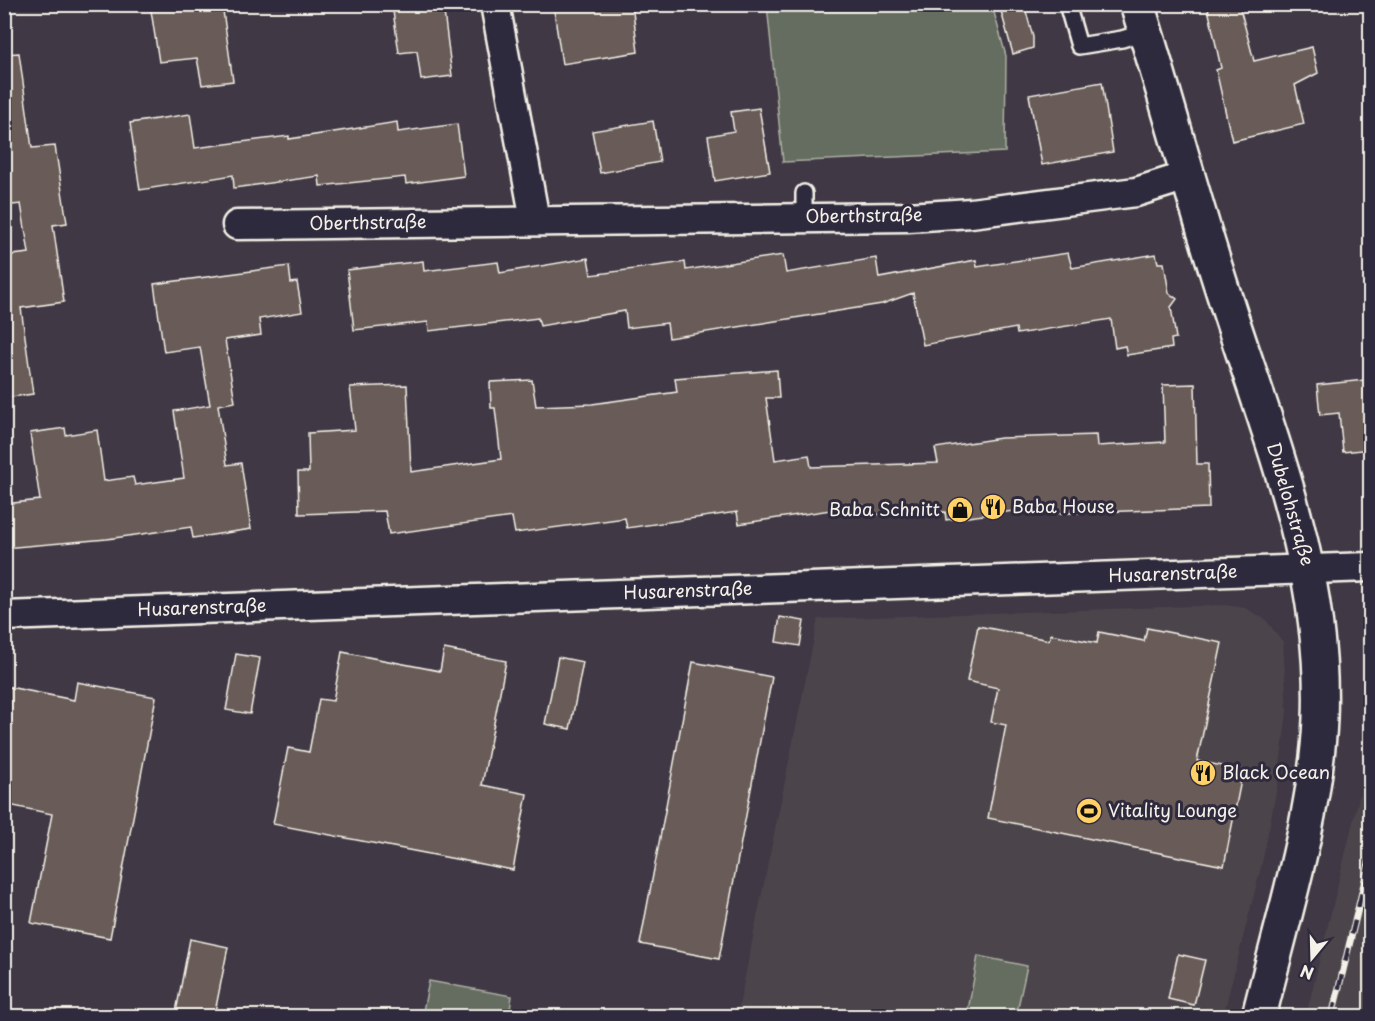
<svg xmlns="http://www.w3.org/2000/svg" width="1375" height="1021" viewBox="0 0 1375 1021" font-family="'Playpen Sans',sans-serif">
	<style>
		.built { fill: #4c444b }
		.green { fill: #656d60; stroke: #acafa4; stroke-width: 1.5 }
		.building { fill: #695c58; stroke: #f4f1e8; stroke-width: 1.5 }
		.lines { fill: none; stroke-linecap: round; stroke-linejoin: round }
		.lane-casing { stroke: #f4f1e8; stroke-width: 20 }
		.street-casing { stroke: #f4f1e8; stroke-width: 33 }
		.secondary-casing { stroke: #f4f1e8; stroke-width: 38 }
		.lane { stroke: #2f2a3d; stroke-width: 15 }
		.street { stroke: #2f2a3d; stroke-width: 28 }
		.secondary { stroke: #2f2a3d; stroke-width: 33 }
		.rail-casing { stroke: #f4f1e8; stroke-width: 7 }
		.rail { stroke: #2f2a3d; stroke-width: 4.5; stroke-dasharray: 14; stroke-linecap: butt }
		.labels { text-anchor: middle; stroke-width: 6; stroke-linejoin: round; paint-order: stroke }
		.street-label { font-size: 18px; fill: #f4f1e8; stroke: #2f2a3d }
		.poi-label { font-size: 18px; fill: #f4f1e8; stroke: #2f2a3d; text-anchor: start }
	</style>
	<rect width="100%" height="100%" fill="#403945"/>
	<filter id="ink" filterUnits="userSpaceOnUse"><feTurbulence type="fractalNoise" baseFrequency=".0167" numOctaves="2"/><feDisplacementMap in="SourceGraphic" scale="12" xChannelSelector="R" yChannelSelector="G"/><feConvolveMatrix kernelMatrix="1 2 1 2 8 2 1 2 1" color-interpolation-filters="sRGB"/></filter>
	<g filter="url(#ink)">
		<path class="built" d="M1224,605L1245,608L1265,619L1283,642L1287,712L1277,787L1262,863L1223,1016H737L818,619Z
			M1370,752V1002L1367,1016H1306Z"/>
		<path class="green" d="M767,5H992L1006,56L1005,152L783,162Z
			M978,956L1027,966L1016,1016H967Z
			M429,981L512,996L509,1016H422Z"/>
		<path class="building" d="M150,4H222L233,81L202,85L197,58L159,62Z
			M392,4H443L452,76L421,80L417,51L399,53Z
			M553,4H632L638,52L562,64Z
			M999,4H1024L1033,37V48L1013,54Z
			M1207,4H1239L1254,61L1312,47L1318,73L1295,85L1304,124L1232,141L1216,70L1221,68Z
			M19,53L32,148L55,146L67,223L53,225L64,302L21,308L33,394L4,398V256L29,253L21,204L4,206V54Z
			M1102,82L1113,152L1042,165L1029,95Z
			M759,108L770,172L715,181L708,136L734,131L731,112Z
			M190,114L195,148L289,136V139L397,122L398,132L457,124L464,176L406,184L405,177L320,186L319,176L234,188L233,175L140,190L130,123Z
			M653,121L660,162L600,173L592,131Z
			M1068,253L1072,268L1156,254L1158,263H1164L1169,293L1177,299L1171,307L1176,338L1171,339L1172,348L1127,355L1125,346L1115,348L1111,319L1017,334L1016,328L923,345L913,293L882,304L669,338L667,323L627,328L625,311L540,326L538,318L429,331L428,322L354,330L347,270L423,261L424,271L498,262L500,273L588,258L591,275L685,262L686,270L783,255L786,273L876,258L879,278L976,260L977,267Z
			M289,266L291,283L297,282L302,312L259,319L261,335L225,340L235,402L218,405L227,465L241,463L251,529L193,538L191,527L107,539L4,548V504L40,500L30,433L65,428L66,435L97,430L104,481L133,477L135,485L184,478L174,411L210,405L200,347L164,352L154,284Z
			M777,370L779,398H766L775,460L809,455L811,467L938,463L935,448L1001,438L1096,435L1097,446L1165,442L1163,385L1195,384L1197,464H1208L1209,508L1043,514V507L946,520L945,512L864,515L863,505L739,524L737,512L627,528L625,518L515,533L512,517L389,534L385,511L299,514L298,472H309L308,433L355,430L350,387L407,385L411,472L501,459L495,408H491L490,382L532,380L536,406L592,404L677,392L675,378Z
			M1365,380L1371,449L1343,452L1339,413L1320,415L1317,385Z
			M780,617L804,621L800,646L776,642Z
			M978,626L1049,640L1051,634L1097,643L1099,632L1144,641L1147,628L1222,643L1197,761L1243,770L1224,866L988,818L1006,725L991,722L998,688L967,681Z
			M444,649L506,661L482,785L527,794L513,870L273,824L288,748L309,752L319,699L333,701L342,652L440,671Z
			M236,654L260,658L250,714L226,710Z
			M558,657L583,662L570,729L545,724Z
			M693,662L772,677L719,959L640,944Z
			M77,682L156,697L110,938L31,923L52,814L4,804V686L74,700Z
			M190,939L228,947L214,1017H175Z
			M1178,954L1205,960L1194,1005L1168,999Z"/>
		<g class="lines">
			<g class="lane-casing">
				<path id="lane" d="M1067,4L1079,46L1122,39L1145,32
					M804,217V193"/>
			</g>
			<g class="street-casing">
				<path id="street" d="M495,4L535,220
					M237,225L908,217L971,213L1136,192L1190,175
					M4,616L1370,567"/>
			</g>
			<g class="secondary-casing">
				<path id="secondary" d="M1137,4C1168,103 1194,203 1226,301C1270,439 1326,571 1320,719C1316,815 1282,922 1259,1016"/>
			</g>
			<use href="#lane" class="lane"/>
			<use href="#street" class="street"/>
			<use href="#secondary" class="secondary"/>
			<g class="rail-casing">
				<path id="rail" d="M1332,1016L1370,859"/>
			</g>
			<use href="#rail" class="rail"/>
		</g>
	</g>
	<defs>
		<g id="restaurant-disc" transform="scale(1.35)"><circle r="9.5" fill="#ffd166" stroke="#2f2a3d"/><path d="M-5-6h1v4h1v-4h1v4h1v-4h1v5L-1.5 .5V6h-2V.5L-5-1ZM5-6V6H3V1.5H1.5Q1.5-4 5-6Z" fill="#111"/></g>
		<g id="shop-disc" transform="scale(1.35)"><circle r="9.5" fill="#ffd166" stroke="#2f2a3d"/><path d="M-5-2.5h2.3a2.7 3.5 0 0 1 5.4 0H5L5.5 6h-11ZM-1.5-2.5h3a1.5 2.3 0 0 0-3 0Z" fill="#111"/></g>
		<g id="stadium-disc" transform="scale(1.35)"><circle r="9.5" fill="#ffd166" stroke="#2f2a3d"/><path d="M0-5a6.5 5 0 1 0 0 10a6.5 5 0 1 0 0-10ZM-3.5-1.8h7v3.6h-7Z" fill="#111"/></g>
	</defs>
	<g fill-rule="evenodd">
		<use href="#restaurant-disc" x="993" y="507"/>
		<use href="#shop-disc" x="960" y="510"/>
		<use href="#restaurant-disc" x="1203" y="773"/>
		<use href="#stadium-disc" x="1089" y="811"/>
	</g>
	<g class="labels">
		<g class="street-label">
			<text transform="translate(864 216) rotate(-1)" y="6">Oberthstraße</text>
			<text transform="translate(368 223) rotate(-1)" y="6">Oberthstraße</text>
			<text transform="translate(1290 504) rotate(74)" y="6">Dubelohstraße</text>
			<text transform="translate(1173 574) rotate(-2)" y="6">Husarenstraße</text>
			<text transform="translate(688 591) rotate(-2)" y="6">Husarenstraße</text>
			<text transform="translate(202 608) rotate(-2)" y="6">Husarenstraße</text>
		</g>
		<g class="poi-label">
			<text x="1012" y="513">Baba House</text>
			<text x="940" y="516" text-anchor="end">Baba Schnitt</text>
			<text x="1222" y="779">Black Ocean</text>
			<text x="1108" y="817">Vitality Lounge</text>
		</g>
	</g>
	<rect width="1375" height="1021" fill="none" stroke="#2f2a3d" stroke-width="24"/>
	<rect x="12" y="12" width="1351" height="997" fill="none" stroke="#f4f1e8" stroke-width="2" filter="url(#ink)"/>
	<g transform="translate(1312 958) rotate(199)" stroke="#2f2a3d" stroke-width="4.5" paint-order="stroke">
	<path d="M0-4.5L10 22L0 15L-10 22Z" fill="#f4f1e8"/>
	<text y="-9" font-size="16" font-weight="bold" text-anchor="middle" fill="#f4f1e8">N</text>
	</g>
</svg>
